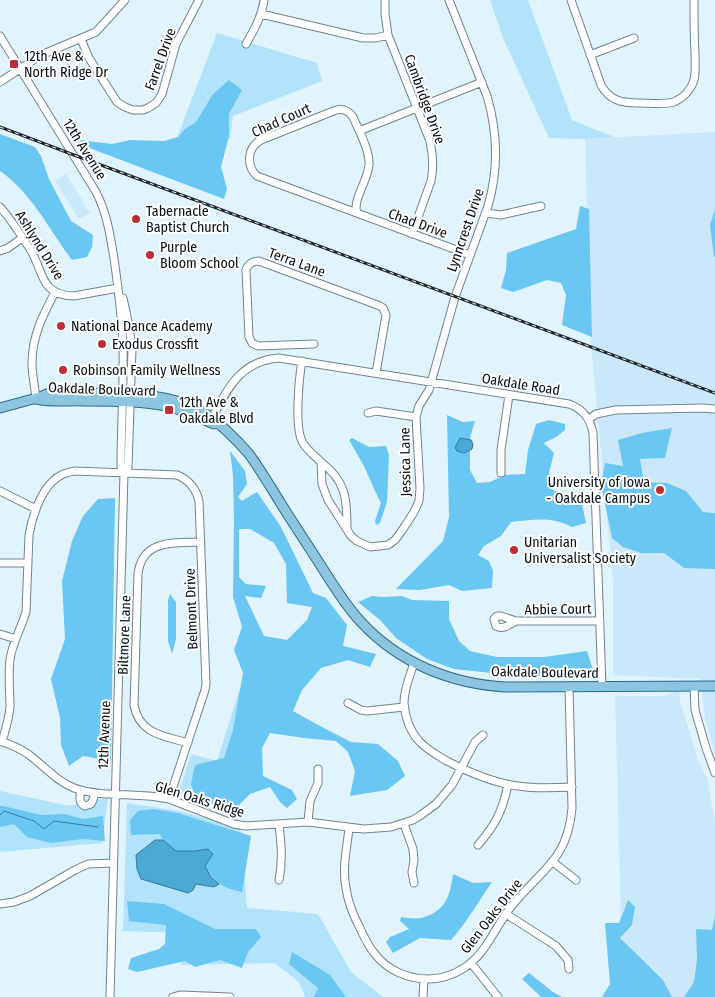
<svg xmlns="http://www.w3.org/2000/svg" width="715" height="997" viewBox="0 0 715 997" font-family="'Fira Sans Condensed',sans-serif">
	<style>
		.built { fill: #cae8f9 }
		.green { fill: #b1e3fd }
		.forest { fill: #6ac7f4; fill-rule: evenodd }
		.water { fill: #4ba9d6; stroke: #377a9b }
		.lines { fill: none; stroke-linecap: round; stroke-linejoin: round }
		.stream { stroke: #377a9b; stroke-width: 1 }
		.minor-casing { stroke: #70848f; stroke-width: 9 }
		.major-casing { stroke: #2a6c8a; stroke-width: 11 }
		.minor { stroke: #fff; stroke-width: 7 }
		.major { stroke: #8bc5e0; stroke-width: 9 }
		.rail-casing { stroke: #1e262b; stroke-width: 3 }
		.rail { stroke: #fff; stroke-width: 1; stroke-dasharray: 4; stroke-linecap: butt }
		.poi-dot { fill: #bd2c39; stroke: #fff; stroke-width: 2 }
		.labels { text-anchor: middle; stroke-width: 4; stroke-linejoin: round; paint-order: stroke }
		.poi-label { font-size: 14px; fill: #070e12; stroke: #fff; text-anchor: start }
		.street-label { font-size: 14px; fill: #070e12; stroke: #fff }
	</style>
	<rect width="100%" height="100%" fill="#e1f3fd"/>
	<path class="built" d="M715,132V754L705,718L700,679L613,675V580L590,333L585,139Z
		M66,174L90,213L79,219L55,181Z
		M675,692H679L680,700L698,761L707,778L715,822V997H623L615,696H664Z"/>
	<path class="green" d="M490,0H528L572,120L614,137L585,139L549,138L503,38Z
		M217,33L317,63L322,81L233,116L230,138H177Z
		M240,688V815L179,793L191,754L217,761Z
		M0,791L69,806L108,798L102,843L0,852Z
		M127,803L179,811L241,828L247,908L318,914L351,972L383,997H305L299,982L275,963L181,965V933L123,931Z"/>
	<path class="forest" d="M229,80L242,90L229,114V136L221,167L227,189L224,199L92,149L79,140L112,144L130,140L164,141L178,137L185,129L196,122L213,94Z
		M0,134L35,147L41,156L49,179L71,221L93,235L92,247L87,257L72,260C49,230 32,193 0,171Z
		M580,206L589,209L592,337L562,325L566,295L561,283L547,280L513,292L501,288L506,270L507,253L576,229Z
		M715,209V258L714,256L710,225Z
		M447,415L463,422L475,421L470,438V470L477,483L490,482L505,475L525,474L528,450L536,424L549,420L565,424V430L556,437L544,443L554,453L549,473L552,489L563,497L582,504L586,523L572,527C549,516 536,520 511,522L501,536L484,546L478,555L489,561L493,571L492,588L462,591L449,585L420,590L396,589L443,541L449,517Z
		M672,428L665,458L640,459L644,482L667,483L686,491L703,512L715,513V569L684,568L664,553H641L623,547L612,538L601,484L605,463L623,466L618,440L642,433Z
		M352,438L369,447L386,446L389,455L387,502L380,523L376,525L375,521L381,503L375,491L364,466L349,440Z
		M230,451L245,471L247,484L238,497L242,501L257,492L281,527L313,593L326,598L347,625L343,646L376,654L370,667L348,660L321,668L302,690L293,711L320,726L351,742L378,744L398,761L405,776L387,790L350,796L355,771L348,752L336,741L304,738L270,733L262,748L263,776L292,790L297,799L287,808L280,802L270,787L250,794L237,807L213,803L195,795L191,784L195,765L224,758L233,730L243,673L234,650L242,627L233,597L234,522L233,475ZM239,529H250L274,543L286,564L287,603L312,607L307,620L287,640L264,636L245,596L261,598L266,586L246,584L239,577Z
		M115,498L111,761L83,756L69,766L61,745L60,718L51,679L65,639L62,581L72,541L83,516L98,499Z
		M170,594L176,602V639L172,654L168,641V600Z
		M372,596L383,597L402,596L412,600L449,601V619L459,641L470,651L497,657H544L587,651L594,673L576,678L492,673L454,669L427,659L396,638L380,620L358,602Z
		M0,806H3L41,815L64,814L83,819L103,816L105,841L83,839L51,843L27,837L14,824L0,827Z
		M153,809L178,813L251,836L242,892C223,888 215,883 205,866L208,849L195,851H176L163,840L160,834L131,835L130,820L138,811Z
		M453,874L473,883L492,882C478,902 467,922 451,940L420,938L393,953L386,942L390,937L409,929L400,921L401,917C407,918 415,919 421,918C445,912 450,897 453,874Z
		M628,900L635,907L632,925L620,938L663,980L672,997H602L610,984L605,923H619Z
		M127,901L164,904L215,929H256L261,937L248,952L242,968L220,960L195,967L185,961L137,972L128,969L131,958L159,949L165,944L166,925L129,921Z
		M715,916V997H684L694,982L697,960L696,929L712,930Z
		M292,952L330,975L346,997H314L318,988L289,964Z
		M529,973L553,992L562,997H541L522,979Z"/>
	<path class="water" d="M460,438L471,440L473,444L472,449L464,453L457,451L455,448Z
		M155,840H163L176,851H195L208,849L213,854L205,866L211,877L219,884L214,887L196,884L193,890L188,893L141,879L137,869L136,855Z"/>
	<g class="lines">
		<path class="stream" d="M0,815L4,811L34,821L44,829L54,821L98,827"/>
		<g class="minor-casing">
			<path id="minor" d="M385,0V14L388,35L430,141C433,155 434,167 431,181L412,234
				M571,0L601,85C610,101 622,103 639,103C650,103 663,105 674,102C683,98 691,90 694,80C696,72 695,62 695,54C694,36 694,18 694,0
				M261,14L363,38H376L388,35
				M0,36L96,192C107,213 110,235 114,258C118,287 122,316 123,345C124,386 121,426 121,467L124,473L110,997
				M81,39L89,58L117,102L125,107L133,110H143L148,108L156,103L162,94L176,44L199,0
				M246,44C254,30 262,16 264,0
				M590,55L634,38
				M0,82L41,55L96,32L125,0
				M359,131L482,82
				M0,207C11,219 21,235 30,249C44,271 39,295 74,296L118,288
				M357,213C352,201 368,180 369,165C370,151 359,131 353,117C349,111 344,108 336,110L261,140C247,147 246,166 257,176L470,255
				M486,213L501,215L541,206
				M0,251L8,248L22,238
				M123,298L129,326L132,349L128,467L124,473
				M314,344L258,346L252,343L249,337L246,270C248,264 252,261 259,261L380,306L383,308L386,315L376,373
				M302,361C299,378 294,429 303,443C307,450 315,456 321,462L322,484L328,500L351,536L357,541L370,547L388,545L395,540L403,529L414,512L419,501L420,488L416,417L419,406L429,390L455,297L488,206C499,168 498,133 487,96L449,0
				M36,399C35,387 32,375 32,363C32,336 43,315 55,292
				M368,413L376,411L416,417
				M589,419L596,414L616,410L702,408L715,409
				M210,422C227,390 239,361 279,358L569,404C583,409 590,418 593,433L602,686
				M321,462C346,481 347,499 347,527
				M501,473V450L509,395
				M0,491L36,509
				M0,563H28
				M516,621C509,625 503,630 496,626L494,619L497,616H501L516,621H600
				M0,634L16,639
				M414,663C410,676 404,688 404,703C405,717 410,731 419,741C427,750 437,755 447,761C470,773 493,783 518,786C536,789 554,788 572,787
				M694,686L695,710L706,748L715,773
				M348,703L361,710L367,711L404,707
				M0,741C10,744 19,748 28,754C43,765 56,781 74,788C98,797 131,793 157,797L169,799L234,824L246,826L308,822L364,829L391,827L413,820L421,815L436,804L452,785L475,742L483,735
				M2,742C5,731 9,719 10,707C10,692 8,676 10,660C12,643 21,629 26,612L29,535C32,517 40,493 53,481C59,475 67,472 75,471L177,475C189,480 196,488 199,501L206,684L205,690L169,799
				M188,743C164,736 139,734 134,705L138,574C142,539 174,543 201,542
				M81,790C80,796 78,803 85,806L91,804L93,800L95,793
				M308,822L310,801L318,783V769
				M279,824C281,842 283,861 279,880
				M404,824L413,849L414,860L412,872L414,883
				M349,828C347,848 342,868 346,888C348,902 353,915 360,928C364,937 368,946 375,954C387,970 408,979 428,979C441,979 453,975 464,968C488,953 496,923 515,902C544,868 568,858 572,808L569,686
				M478,845C496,824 502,812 508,785
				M553,862L576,880
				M0,904L14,902L30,896L75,870L88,864L113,863
				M506,914L556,946L568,960L569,969
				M471,963L498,997
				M173,997L180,995L230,997
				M423,997L424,979"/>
		</g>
		<g class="major-casing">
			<path id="major" d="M36,399C50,403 70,400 86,401C111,401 146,401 170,407C185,411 200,418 214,424
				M0,408C11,405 22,402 33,399C38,398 43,396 47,394C62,391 79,392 93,393C129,394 169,393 201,411C217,420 237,440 249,454C260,469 270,486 280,502C294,525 309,547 323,569C335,588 346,606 361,622C399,663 451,684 506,687L715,686"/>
		</g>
		<use href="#minor" class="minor"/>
		<use href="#major" class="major"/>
		<g class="rail-casing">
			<path id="rail" d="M0,127L74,155L715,393"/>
		</g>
		<use href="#rail" class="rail"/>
	</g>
	<g class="poi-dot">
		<rect x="9" y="59" width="10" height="10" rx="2.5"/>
		<circle cx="136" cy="219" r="5"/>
		<circle cx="150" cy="255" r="5"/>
		<circle cx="61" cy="326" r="5"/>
		<circle cx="102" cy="344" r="5"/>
		<circle cx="63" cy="370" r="5"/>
		<rect x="164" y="405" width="10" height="10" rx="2.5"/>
		<circle cx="660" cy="490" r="5"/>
		<circle cx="514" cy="550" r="5"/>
	</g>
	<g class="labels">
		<g class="poi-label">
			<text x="24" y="61">12th Ave &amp;<tspan x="24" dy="16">North Ridge Dr</tspan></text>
			<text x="146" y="216">Tabernacle<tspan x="146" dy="16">Baptist Church</tspan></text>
			<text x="160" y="252">Purple<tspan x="160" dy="16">Bloom School</tspan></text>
			<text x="71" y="331">National Dance Academy</text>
			<text x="112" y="349">Exodus Crossfit</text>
			<text x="73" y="375">Robinson Family Wellness</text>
			<text x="179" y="407">12th Ave &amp;<tspan x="179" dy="16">Oakdale Blvd</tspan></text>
			<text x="650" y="487" text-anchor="end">University of Iowa<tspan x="650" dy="16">- Oakdale Campus</tspan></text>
			<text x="524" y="547">Unitarian<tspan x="524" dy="16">Universalist Society</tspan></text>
		</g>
		<g class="street-label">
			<text transform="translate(160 59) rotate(-70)" y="5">Farrel Drive</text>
			<text transform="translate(425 99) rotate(70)" y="5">Cambridge Drive</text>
			<text transform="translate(281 120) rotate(-24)" y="5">Chad Court</text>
			<text transform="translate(85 149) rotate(58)" y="5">12th Avenue</text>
			<text transform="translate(418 223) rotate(20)" y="5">Chad Drive</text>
			<text transform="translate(465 230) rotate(-71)" y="5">Lynncrest Drive</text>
			<text transform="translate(40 245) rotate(58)" y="5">Ashlynd Drive</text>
			<text transform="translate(297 262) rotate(20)" y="5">Terra Lane</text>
			<text transform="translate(521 384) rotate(9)" y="5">Oakdale Road</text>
			<text transform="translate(102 389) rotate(2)" y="5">Oakdale Boulevard</text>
			<text transform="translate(405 462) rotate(-91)" y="5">Jessica Lane</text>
			<text transform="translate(191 609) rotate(-92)" y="5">Belmont Drive</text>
			<text transform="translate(558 609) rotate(-1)" y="5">Abbie Court</text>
			<text transform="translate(124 635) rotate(-88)" y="5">Biltmore Lane</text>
			<text transform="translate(545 672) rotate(1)" y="5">Oakdale Boulevard</text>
			<text transform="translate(104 735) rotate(-88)" y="5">12th Avenue</text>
			<text transform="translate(200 799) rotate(17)" y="5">Glen Oaks Ridge</text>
			<text transform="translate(491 916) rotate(-52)" y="5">Glen Oaks Drive</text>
		</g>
	</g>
</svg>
